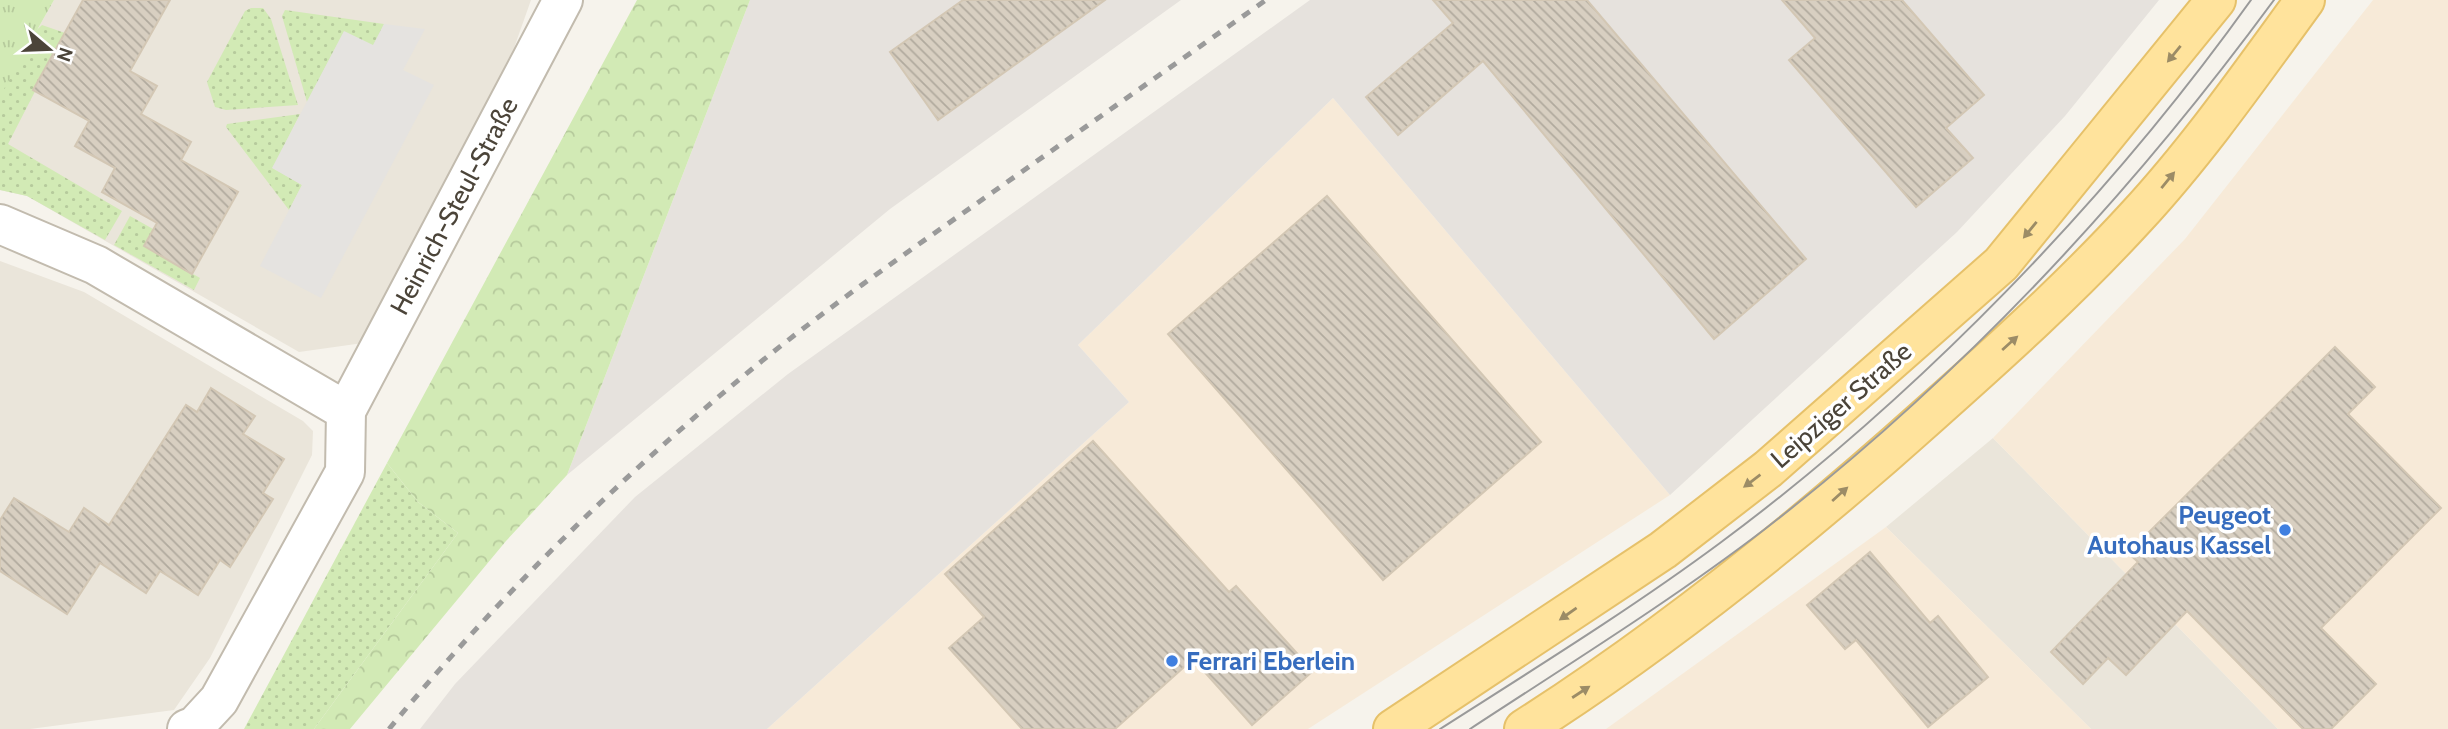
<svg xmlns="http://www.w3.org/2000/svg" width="2448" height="729" viewBox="0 0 2448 729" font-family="Cabin,sans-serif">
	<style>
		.residential { fill: #eae5da }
		.commercial { fill: #f7ead8 }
		.industrial { fill: #e6e2dd }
		.grass { fill: url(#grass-dots) }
		.forest { fill: url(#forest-crowns) }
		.park { fill: url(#park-tufts) }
		.parking { fill: #e5e3e0 }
		.building { fill: url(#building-back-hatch); stroke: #d3c7b4; stroke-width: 2 }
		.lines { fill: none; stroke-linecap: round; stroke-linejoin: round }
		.minor-casing { stroke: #c2bbae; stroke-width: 42 }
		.primary-casing { stroke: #e6c16a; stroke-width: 42 }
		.minor { stroke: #fff; stroke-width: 38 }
		.primary { stroke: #ffe39c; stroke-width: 38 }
		.tram { stroke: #9a9a9a; stroke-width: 2 }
		.rail { stroke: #9a9a9a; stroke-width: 5; stroke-dasharray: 9 9; stroke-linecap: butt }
		.oneway { fill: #9c8c66 }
		.shop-dot { fill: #3f7fe0; stroke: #fff; stroke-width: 2.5 }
		.labels { text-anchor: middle; stroke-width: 7; stroke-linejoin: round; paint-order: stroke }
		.street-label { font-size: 26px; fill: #4b4439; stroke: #fff }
		.shop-label { font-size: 26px; font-weight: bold; fill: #366cbe; stroke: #fff; text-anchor: end }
	</style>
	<defs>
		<pattern id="grass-dots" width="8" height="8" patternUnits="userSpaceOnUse" patternTransform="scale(1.75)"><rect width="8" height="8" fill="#d2eab5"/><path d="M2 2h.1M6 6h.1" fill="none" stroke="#b6ca9c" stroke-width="1.8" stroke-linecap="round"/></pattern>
		<pattern id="forest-crowns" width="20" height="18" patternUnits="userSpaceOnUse" patternTransform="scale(1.75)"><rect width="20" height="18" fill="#d2eab5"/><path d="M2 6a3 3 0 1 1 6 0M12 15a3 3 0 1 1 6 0" fill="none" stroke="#b6ca9c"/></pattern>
		<pattern id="park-tufts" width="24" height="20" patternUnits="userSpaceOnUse" patternTransform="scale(1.75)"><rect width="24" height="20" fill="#d2eab5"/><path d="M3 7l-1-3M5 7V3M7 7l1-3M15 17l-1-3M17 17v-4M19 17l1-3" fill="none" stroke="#b6ca9c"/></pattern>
		<pattern id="building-back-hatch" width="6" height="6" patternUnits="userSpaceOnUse" patternTransform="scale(1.75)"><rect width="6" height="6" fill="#d8cfc1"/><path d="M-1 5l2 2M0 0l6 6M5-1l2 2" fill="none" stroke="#b1aa9e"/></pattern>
	</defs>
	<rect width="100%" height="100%" fill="#f6f3ec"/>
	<path class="residential" d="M54,0H531L514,48L363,343L299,352L27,196L0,190V96Z
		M0,261L84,292L303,421L313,431L312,455L210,658L174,710L30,729H0Z
		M1993,438L2278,729H2091L1886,527Z"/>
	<path class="commercial" d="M2373,0H2448V729H2278L1993,438L2185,239Z
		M1333,98L1670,495L1308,729H767L1129,402L1078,345Z
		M1886,527L2091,729H1606Z"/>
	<path class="industrial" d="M750,0H1181L890,209L567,475Z
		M1310,0H2159L2065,116L1957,232L1670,495L1333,98L1078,345L1129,402L767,729H420L455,684L635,497L788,374Z"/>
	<path class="grass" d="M251,8H263L271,19L298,105L226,110L215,107L207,82L245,11Z
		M285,10L384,24L374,46L344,32L307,102L282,16Z
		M42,25L65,33L8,144L122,211L105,240L27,196L0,190V74L24,42Z
		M300,114L273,168L302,185L289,210L226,127L227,124Z
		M130,216L153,229L144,246L200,278L194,290L114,245Z
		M387,463L418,502L458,533L314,729H244Z"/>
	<path class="forest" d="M637,0H750L567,475L506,541L350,729H314L458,533L418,502L387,463Z"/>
	<path class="park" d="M0,0H54L0,96Z"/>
	<path class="parking" d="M384,24L425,29L403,70L434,85L321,298L260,266L302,185L272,168L344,31L373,45Z"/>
	<path class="building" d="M83,0H170L130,71L157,86L141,114L191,142L181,160L238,192L192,274L144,246L157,223L102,192L115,168L75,146L89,121L33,90Z
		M963,0H1105L938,120L890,52Z
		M1433,0H1587L1806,259L1714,339L1483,61L1398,135L1366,97L1453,23Z
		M1782,0H1902L1984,95L1946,128L1973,158L1916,207L1789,60L1815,38Z
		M1327,196L1541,442L1383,580L1168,334Z
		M2335,347L2375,387L2348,414L2441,508L2321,628L2376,684L2331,729H2303L2187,611L2126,675L2108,658L2083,684L2051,652L2138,562L2128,553Z
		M211,388L255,416L243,434L284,459L263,493L273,499L230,567L220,560L198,595L160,571L146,593L100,563L67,614L0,571V520L14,498L69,532L84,508L109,525L186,405L197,412Z
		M1093,441L1229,592L1236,586L1313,671L1252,725L1193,659L1115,729H1022L949,648L984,617L945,574Z
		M1870,552L1930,623L1938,616L1988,677L1928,727L1856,640L1845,649L1807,605Z"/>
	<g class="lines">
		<g class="minor-casing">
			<path id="minor" d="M0,224L96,265L346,411
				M187,729L195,726L219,700L345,472L346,411L563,0"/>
		</g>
		<g class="primary-casing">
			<path id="primary" d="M1393,729L1663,550L1768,469L2001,264L2216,0
				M1524,729C1668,637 1802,529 1929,415C2001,351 2071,288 2136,217C2198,150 2251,74 2305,0"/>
		</g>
		<use href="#minor" class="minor"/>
		<use href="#primary" class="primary"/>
		<path class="tram" d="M1440,729C1534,669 1631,609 1720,543C1918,396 2108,200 2251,0
			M1470,729C1569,664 1671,601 1765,529C1959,379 2129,197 2274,0"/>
		<path class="rail" d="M389,729C498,597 619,478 752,369C829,306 912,249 993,192C1084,128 1175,64 1266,0"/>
	</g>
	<defs><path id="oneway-solid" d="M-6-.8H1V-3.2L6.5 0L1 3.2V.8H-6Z" transform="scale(1.75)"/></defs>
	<g class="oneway">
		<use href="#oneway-solid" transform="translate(2174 54) rotate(129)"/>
		<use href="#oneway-solid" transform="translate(2168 180) rotate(-51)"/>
		<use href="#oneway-solid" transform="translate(2030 230) rotate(129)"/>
		<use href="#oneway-solid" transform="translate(2010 343) rotate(-42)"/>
		<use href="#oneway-solid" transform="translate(1752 481) rotate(143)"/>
		<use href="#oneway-solid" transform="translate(1840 494) rotate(-42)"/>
		<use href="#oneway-solid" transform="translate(1568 614) rotate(145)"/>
		<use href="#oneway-solid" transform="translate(1581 692) rotate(-33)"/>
	</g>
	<g class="shop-dot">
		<circle cx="2285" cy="530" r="7"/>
		<circle cx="1172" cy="661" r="7"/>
	</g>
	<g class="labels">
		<g class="street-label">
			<text transform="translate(454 206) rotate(-62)" y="9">Heinrich-Steul-Straße</text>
			<text transform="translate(1841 405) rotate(-41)" y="9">Leipziger Straße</text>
		</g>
		<g class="shop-label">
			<text x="2271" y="524">Peugeot<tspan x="2271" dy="30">Autohaus Kassel</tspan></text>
			<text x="1186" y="670" text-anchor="start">Ferrari Eberlein</text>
		</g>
	</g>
	<g transform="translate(49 49) rotate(109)" stroke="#ffffff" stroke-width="5" paint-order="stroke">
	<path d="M0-5L12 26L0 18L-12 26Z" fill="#4b4439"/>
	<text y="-10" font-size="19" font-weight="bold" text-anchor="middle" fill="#4b4439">N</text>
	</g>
</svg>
